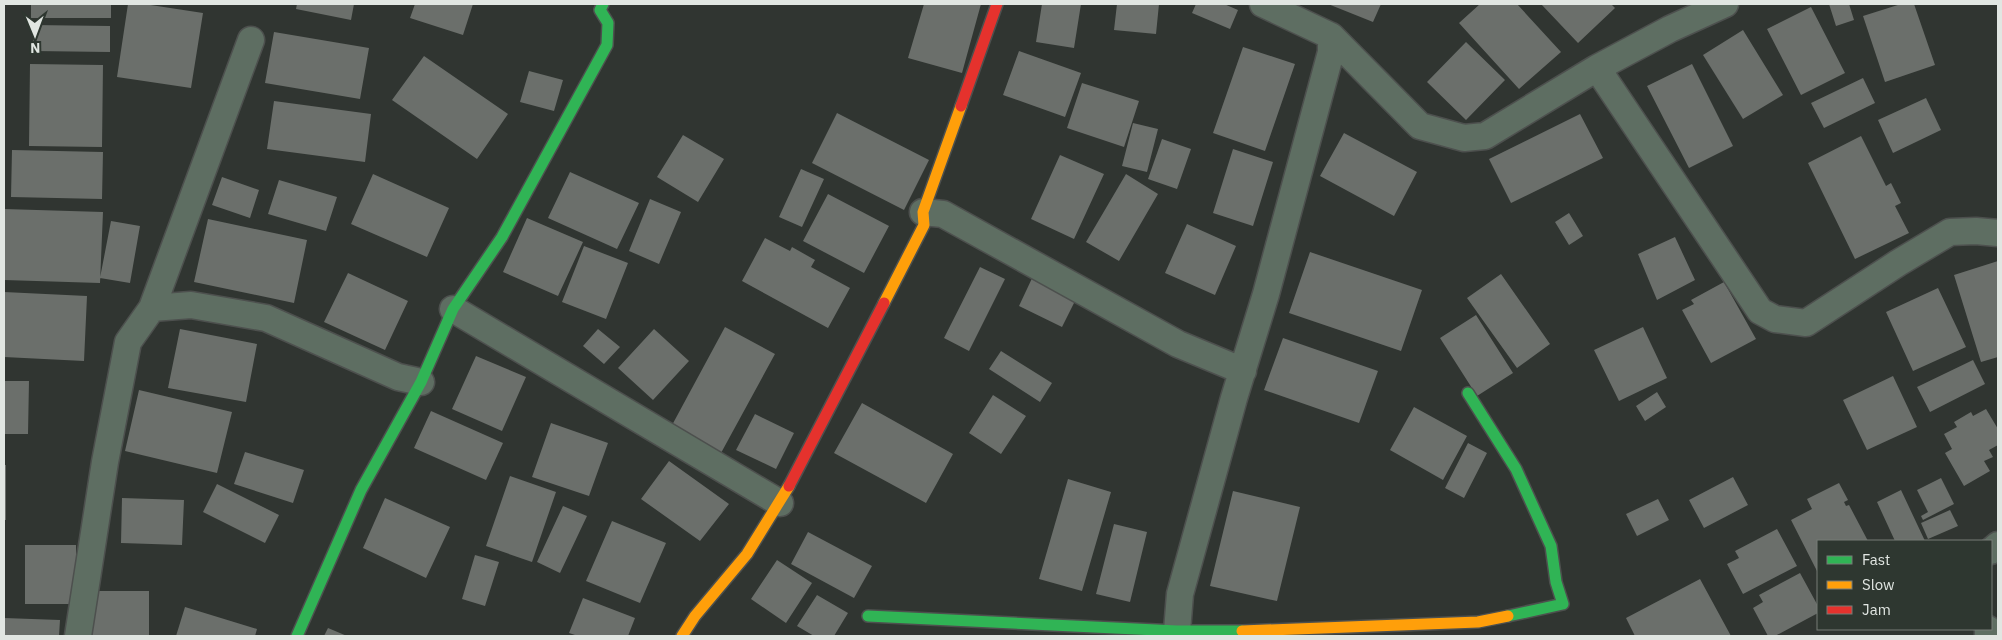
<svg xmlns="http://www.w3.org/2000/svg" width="2002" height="640" viewBox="0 0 2002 640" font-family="'IBM Plex Sans',sans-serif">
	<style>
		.building { fill: #6b6f6b }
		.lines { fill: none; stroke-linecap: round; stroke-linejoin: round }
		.street-casing { stroke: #4d504e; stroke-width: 29 }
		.fast-casing { stroke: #4d504e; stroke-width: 14 }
		.slow-casing { stroke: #4d504e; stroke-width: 14 }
		.jam-casing { stroke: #4d504e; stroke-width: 14 }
		.street { stroke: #5e6e62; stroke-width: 26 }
		.fast { stroke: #30b455; stroke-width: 11 }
		.slow { stroke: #ff9f0a; stroke-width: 11 }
		.jam { stroke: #e5322d; stroke-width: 11 }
	</style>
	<rect width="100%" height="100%" fill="#303531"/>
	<path class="building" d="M31,4H111V18H31Z
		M128,4H144L203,13L191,88L117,77Z
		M297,4H354L351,20L296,9Z
		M415,4H473L463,35L410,18Z
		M924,4H981L962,73L908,58Z
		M1042,4H1081L1074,48L1036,42Z
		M1117,4H1159L1156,34L1114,30Z
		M1196,4H1224L1238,10L1230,29L1192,13Z
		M1328,4H1381L1373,22Z
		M1480,4H1517L1561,52L1519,89L1459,23Z
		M1541,4H1611L1615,8L1578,43Z
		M1829,4H1849L1854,20L1836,26Z
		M1901,4H1914L1935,65L1885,82L1863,16Z
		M1811,7L1845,73L1801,95L1767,29Z
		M33,25L110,26V52L33,51Z
		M1743,30L1783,95L1743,119L1703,55Z
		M274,32L369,48L360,99L265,83Z
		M1466,42L1505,80L1466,120L1427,82Z
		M1243,47L1295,64L1265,151L1213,133Z
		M1019,51L1081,73L1065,117L1003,95Z
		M424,56L508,114L477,159L392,100Z
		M30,64L103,65L102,147L29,146Z
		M1692,64L1733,146L1689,168L1647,86Z
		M529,71L563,80L554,111L520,102Z
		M1863,78L1875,103L1824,128L1811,103Z
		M1082,83L1139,101L1124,147L1067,128Z
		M1926,98L1941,130L1893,153L1878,120Z
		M274,101L371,114L365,162L267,149Z
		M837,113L929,160L904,210L812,163Z
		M1580,114L1603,158L1511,203L1489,159Z
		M1133,123L1158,129L1147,172L1122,166Z
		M1344,133L1417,172L1394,216L1320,176Z
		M683,135L724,159L698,202L657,177Z
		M1861,136L1886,186L1891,183L1901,203L1895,206L1909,233L1855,259L1808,163Z
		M1162,139L1191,149L1177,189L1148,179Z
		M1233,149L1273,162L1253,226L1213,213Z
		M12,150L103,152L102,199L11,197Z
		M1060,155L1104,174L1074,239L1031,219Z
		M801,169L824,179L802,227L779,217Z
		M570,172L639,203L617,249L548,218Z
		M373,174L449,208L427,257L351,224Z
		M1126,174L1158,194L1119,261L1086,242Z
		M222,177L259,190L250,218L212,205Z
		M279,180L337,197L326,231L268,214Z
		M828,194L889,226L864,273L803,241Z
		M650,199L681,212L659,264L629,251Z
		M4,209L103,212L100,283L4,280Z
		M1569,213L1583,236L1569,245L1555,222Z
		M527,218L583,242L558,296L503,272Z
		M208,219L307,240L294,303L194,282Z
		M111,221L140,226L130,283L100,278Z
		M1187,224L1236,246L1215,295L1165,273Z
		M1675,237L1695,280L1657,300L1638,254Z
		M765,238L790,251L792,247L815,260L811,267L850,288L828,328L742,281Z
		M584,246L628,263L606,319L562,302Z
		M1310,252L1422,290L1401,351L1289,313Z
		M1998,261V357L1981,362L1954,275Z
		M980,267L1005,279L969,351L944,338Z
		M348,273L408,301L385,350L324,322Z
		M1034,274L1078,295L1062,327L1019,306Z
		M1501,274L1550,344L1517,368L1467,298Z
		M1724,282L1756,339L1711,363L1682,310L1694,304L1691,300Z
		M1938,288L1966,347L1913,371L1886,312Z
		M4,292L87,296L84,361L4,357Z
		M1476,315L1513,373L1477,396L1440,338Z
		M725,327L775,354L721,453L671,427Z
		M1643,327L1667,378L1619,401L1594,350Z
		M180,329L257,344L246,402L168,388Z
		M598,329L620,347L604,364L583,346Z
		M654,329L689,361L653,400L618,368Z
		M1283,338L1378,371L1359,423L1264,390Z
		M1001,351L1052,383L1040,402L989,369Z
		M476,356L526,377L502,431L452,409Z
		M1973,360L1985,384L1930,412L1917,387Z
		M1893,376L1917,427L1867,450L1843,400Z
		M4,381H29L28,434H4Z
		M139,390L232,412L217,473L125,451Z
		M1657,392L1666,407L1645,421L1636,406Z
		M993,395L1026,416L1001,454L969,433Z
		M862,403L953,454L926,503L834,453Z
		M1414,407L1467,436L1443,480L1390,450Z
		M1986,409L1998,429V445L1989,450L1993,457L1984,461L1990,471L1964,486L1945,453L1952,449L1944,434L1957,427L1954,422L1971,412L1973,416Z
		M431,411L503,443L486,480L414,448Z
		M755,414L794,433L776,469L736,450Z
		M551,423L608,443L589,496L532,477Z
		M1468,443L1487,453L1464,498L1445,488Z
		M245,452L304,470L293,503L234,484Z
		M669,461L729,504L700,541L641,499Z
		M4,465H6V520H4Z
		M510,476L556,492L532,562L486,546Z
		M1733,477L1748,505L1704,528L1689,500Z
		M1941,478L1954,504L1923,520L1921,516L1928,512L1917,490Z
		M1068,479L1111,492L1082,591L1039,579Z
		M1839,483L1848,500L1844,502L1846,506L1849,505L1868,541H1818V573L1791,520L1812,509L1807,499Z
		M217,484L279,515L265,543L203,512Z
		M1901,490L1925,541H1895L1877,502Z
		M1233,491L1300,507L1277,601L1210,586Z
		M122,498L184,500L182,545L121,543Z
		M385,498L450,527L426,578L363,548Z
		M1658,499L1669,520L1637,536L1626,514Z
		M563,506L587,516L560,573L537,562Z
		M1950,510L1958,526L1928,539L1921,523Z
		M612,521L666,543L640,603L586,581Z
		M1114,524L1147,532L1130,602L1096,594Z
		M1777,529L1797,566L1743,594L1727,564L1739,558L1735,551Z
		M808,532L872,566L854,598L791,564Z
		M25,545H76V604H25Z
		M475,555L499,562L485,606L462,599Z
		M777,560L812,583L786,623L751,599Z
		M1800,573L1818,606V613L1775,636H1768L1753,608L1763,602L1759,595Z
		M1700,579L1731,636H1635L1626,618Z
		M92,591H149V636H92Z
		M817,595L848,613L834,636H814L797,626Z
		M583,598L635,618L628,636H578L569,633Z
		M185,607L257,629L255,636H176Z
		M4,618L60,620L59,636H4Z
		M328,628L347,636H324Z"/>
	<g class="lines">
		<g class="street-casing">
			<path id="street" d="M1263,4L1331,36L1420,126L1464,138L1485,136L1597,68L1670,29L1725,4
				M1597,68L1760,311L1775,319L1806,323L1898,263L1950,232L1976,231L1998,233
				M923,212L943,214L1178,344L1243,371
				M152,308L191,305L266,318L398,377L421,382
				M453,309L780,503
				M1991,551L1998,545
				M1177,631L1180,594L1234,398L1266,294L1331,52V36
				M78,636L105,462L128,342L152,308L251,40
				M1988,636V629"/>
		</g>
		<g class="fast-casing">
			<path id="fast" d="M1468,393L1516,469L1551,546L1556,582L1563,604L1508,616
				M868,616L1177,631H1242
				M297,636L361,490L421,382L453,309L502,237L607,45L608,23L600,10L603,4"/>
		</g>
		<g class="slow-casing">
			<path id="slow" d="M884,303L924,225L923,212L961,106
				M1242,631L1478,622L1508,616
				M682,636L695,616L747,554L789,486"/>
		</g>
		<g class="jam-casing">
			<path id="jam" d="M961,106L997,4
				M789,486L884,303"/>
		</g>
		<use href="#street" class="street"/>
		<use href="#fast" class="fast"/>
		<use href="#slow" class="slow"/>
		<use href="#jam" class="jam"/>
	</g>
	<rect width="2002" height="640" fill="none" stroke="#e1e6e2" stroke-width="10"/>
	<rect x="1817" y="540" width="175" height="90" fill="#2e3730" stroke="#767d77"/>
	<rect x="1827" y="556" width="25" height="8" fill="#30b455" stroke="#767d77"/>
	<text x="1862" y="565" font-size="15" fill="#e1e6e2">Fast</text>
	<rect x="1827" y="581" width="25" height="8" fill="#ff9f0a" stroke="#767d77"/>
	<text x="1862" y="590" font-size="15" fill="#e1e6e2">Slow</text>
	<rect x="1827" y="606" width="25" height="8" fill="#e5322d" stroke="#767d77"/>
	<text x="1862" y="615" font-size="15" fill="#e1e6e2">Jam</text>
	<g transform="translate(35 35) rotate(179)" stroke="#2e3730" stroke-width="4" paint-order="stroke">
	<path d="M0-4L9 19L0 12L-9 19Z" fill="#e1e6e2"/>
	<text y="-8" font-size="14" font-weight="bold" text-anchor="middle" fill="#e1e6e2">N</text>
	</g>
</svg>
